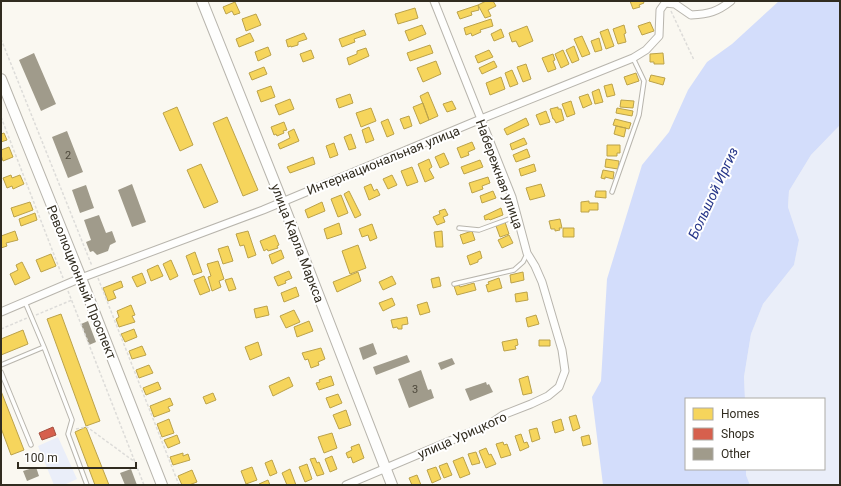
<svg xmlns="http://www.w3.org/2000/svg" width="841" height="486" viewBox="0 0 841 486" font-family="Roboto,sans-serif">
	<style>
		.green { fill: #eaeef9 }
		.water { fill: #d3ddfb }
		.homes { fill: #f6d55c; stroke: #bba24a }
		.shops { fill: #d6604d; stroke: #a45040 }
		.building { fill: #a09b8b }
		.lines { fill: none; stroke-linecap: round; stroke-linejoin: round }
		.lane-casing { stroke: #b8b5ad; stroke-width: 5.5 }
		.street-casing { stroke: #b8b5ad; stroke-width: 9 }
		.secondary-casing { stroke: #b8b5ad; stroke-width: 12 }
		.path { stroke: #dddcd9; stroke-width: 1.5; stroke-dasharray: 3 2; stroke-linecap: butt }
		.lane { stroke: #fefefd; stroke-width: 3.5 }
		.street { stroke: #fefefd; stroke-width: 7 }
		.secondary { stroke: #fefefd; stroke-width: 10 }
		.labels { text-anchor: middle; stroke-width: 4; stroke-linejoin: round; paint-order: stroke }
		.number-label { font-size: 11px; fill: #4d483b }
		.street-label { font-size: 13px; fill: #312c20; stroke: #fff }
		.water-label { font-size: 14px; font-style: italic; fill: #27378a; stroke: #fff }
	</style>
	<rect width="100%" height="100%" fill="#faf8f1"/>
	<path class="green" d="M840,125V485H750L746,475V469H824V399H745L744,377L751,334L763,304L794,265L799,240L788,207L789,191L811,155Z
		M58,437L77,479L64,485H54L38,446Z"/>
	<path class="water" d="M779,1H840V125L811,155L789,191L788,207L799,240L794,265L763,304L751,334L744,377L745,399H686V469H746V475L750,485H603L592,397L601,381L607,279L642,165L669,132L688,90L707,62L732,44Z"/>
	<path class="homes" d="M486,1H493L496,6L488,10L491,16L485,18L478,5Z
		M630,1H643L644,3L639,5L640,7L633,9Z
		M235,2L240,13L234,15L232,11L226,14L223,7Z
		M478,5L479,10L471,12L472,15L460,19L457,12Z
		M415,8L418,18L398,24L395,14Z
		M256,14L261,25L246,31L242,19Z
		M491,19L493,26L480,30L481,32L472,36L471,33L466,35L464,28Z
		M650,22L654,31L642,35L638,26Z
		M422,25L426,34L409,41L405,31Z
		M624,25L626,33L624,34L626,42L618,44L613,29Z
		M527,26L533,41L519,47L516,41L512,42L509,33Z
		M501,29L504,37L494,41L491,34Z
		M608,29L614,46L606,49L600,32Z
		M364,30L366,35L354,39L355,42L342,47L339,39Z
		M250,33L254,41L239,47L236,39Z
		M304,33L307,39L298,42V45L291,47V46L288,47L286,40Z
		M582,36L590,54L582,57L574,39Z
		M599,38L602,50L595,52L591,41Z
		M430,45L433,53L410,61L407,53Z
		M574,46L579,60L572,63L566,50Z
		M268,47L271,55L258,61L255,52Z
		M366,48L369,56L349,65L347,58L357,54V51Z
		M311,50L314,58L303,62L300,54Z
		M489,50L493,57L478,63L475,56Z
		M563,50L569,64L561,68L555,54Z
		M663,53L664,64H654V62H650V54Z
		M553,54L555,60L553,61L556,69L548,72L542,58Z
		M436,61L441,74L423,82L417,68Z
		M494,61L497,67L482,74L479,68Z
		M526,64L531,79L523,82L517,67Z
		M264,67L267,74L252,80L249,73Z
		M512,70L518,84L510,87L505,73Z
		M636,73L639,81L627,85L624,77Z
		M651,75L665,78L663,85L649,81Z
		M501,77L505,89L490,95L486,83Z
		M612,84L615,95L607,97L604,86Z
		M271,86L275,97L261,102L257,91Z
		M599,89L603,102L595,104L592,92Z
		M428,92L438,116L429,120L420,96Z
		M350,94L353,103L339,108L336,99Z
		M588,94L592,104L583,108L579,97Z
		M290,99L294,109L279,115L275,105Z
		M621,100L634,101L633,108L620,107Z
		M452,101L456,109L447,112L443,104Z
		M571,101L575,114L567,117L562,104Z
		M423,103L429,120L420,124L413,107Z
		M177,107L193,145L180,151L163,113Z
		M558,107V109H561L564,120L556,123L554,119H553L550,109Z
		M371,108L376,121L361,127L356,113Z
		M617,108L633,111L632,116L616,113Z
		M546,111L550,122L540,125L536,115Z
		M409,116L412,126L404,129L400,119Z
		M227,117L258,190L243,196L213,123Z
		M526,118L529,125L507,135L504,129Z
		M388,119L394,134L387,137L381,122Z
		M615,119L631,123L629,129L613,125Z
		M284,122L287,130L283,131L284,133L277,136L276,134L274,135L271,127Z
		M616,126L626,128L624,137L614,134Z
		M369,127L374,140L366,143L362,130Z
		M294,129L299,141L280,149L278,144L290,138L288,132Z
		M4,133L7,140L1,142V134Z
		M351,134L356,148L349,150L344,137Z
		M524,138L527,144L512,150L510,144Z
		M472,142L475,149L468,152L469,155L461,158L457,148Z
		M334,143L338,155L330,158L326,146Z
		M607,145H620V153H617V156H607Z
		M9,147L13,157L3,161L1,155V150Z
		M527,149L530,157L516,162L513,155Z
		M444,153L449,164L440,168L435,157Z
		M313,157L315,164L290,173L287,167Z
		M429,159L432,167L429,169L434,178L425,182L418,164Z
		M606,159L619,161L618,169L605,167Z
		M480,160L483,167L464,174L461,167Z
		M201,164L218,202L204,208L187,170Z
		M534,164L536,171L521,176L519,169Z
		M412,167L418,182L407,186L401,171Z
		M603,170L614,172L613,179L605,177V179L601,178Z
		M11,175L12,178L20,175L24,184L13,189L12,186L7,188L3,178Z
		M392,175L397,185L388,189L383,179Z
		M488,177L490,183L482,186L483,189L472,193L469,183Z
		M371,184L374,191L377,189L380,195L369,200L364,187Z
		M541,184L545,196L530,200L526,188Z
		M349,191L361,215L355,218L344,194Z
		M493,191L496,198L482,203L480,196Z
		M596,191H606V198L595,197Z
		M341,195L348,213L338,217L331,199Z
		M589,201V203H598V210H589V212H581V202Z
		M30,202L33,210L14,217L11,208Z
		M322,202L325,211L308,218L305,210Z
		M501,208L503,215L490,220L489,219L485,220L484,216Z
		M445,209L448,215L443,217L445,222L437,225L433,217L440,214L439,211Z
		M35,213L37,220L21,226L19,219Z
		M560,219L562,228H559L560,230L555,231V229H551L549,221Z
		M505,222L509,234L500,237L496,226Z
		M339,223L342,234L327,239L324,229Z
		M372,224L377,238L370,241L368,235L362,237L359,229Z
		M563,228H574V237H563Z
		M15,231L18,240L6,243L7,246L1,248V236Z
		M248,231L256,255L248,258L244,245L240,246L236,234Z
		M442,231L443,247H436L434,232Z
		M472,231L475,240L463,244L460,235Z
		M275,235L279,245L277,246L278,248L268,251L267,249L264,251L260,241Z
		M509,235L513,243L502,248L498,240Z
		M358,245L366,268L350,274L342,251Z
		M228,246L233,261L223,264L218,249Z
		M281,250L284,258L272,264L269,255Z
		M480,251L482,258L478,260V262L470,265L467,256Z
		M195,252L202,272L193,275L186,256Z
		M51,254L56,266L41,272L36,260Z
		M171,260L178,276L170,280L163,264Z
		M218,261L224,279L219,281L221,287L212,291L208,277L211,276L207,264Z
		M22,262L30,278L15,285L10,274L18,270L16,265Z
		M158,265L163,276L151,281L147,270Z
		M289,271L292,278L285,281L286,283L278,286L274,277Z
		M358,272L361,281L337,292L333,282Z
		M523,272L524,280L511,283L510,275Z
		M142,273L146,283L137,287L132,277Z
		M204,276L210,291L200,295L194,280Z
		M392,276L396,284L383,290L379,282Z
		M439,277L441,286L433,288L431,279Z
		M232,278L236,289L229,291L225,280Z
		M499,278L502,288L488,292L486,285L489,284L488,282Z
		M121,281L123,287L113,291L116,298L108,301L103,288Z
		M474,283L476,290L457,295L454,286L459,285L460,287Z
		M296,287L299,296L284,302L281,293Z
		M527,292L528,300L516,302L515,294Z
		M392,298L395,305L383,311L379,303Z
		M427,302L430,312L420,315L417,305Z
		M131,305L135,315L132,316L135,322L119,327L116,319L119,317L117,311Z
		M267,306L269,315L256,318L254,309Z
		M294,310L300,322L286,328L280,316Z
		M61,314L100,421L86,426L47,319Z
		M536,315L539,324L528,327L526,318Z
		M407,317L408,324L402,325V329H398L397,327L393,328L391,320Z
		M309,321L313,331L297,337L294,327Z
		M134,329L137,337L125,342L121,334Z
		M23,330L28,344L1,355V339Z
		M517,339L518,345L515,346L516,349L504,351L502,342Z
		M539,340H550V346H539Z
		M258,342L262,355L250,360L245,347Z
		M142,346L146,355L132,359L129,351Z
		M321,348L325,359L318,362L319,365L311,368L308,359L305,360L302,353Z
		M149,365L153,373L139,378L136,370Z
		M331,376L334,385L319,390L316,383L320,382L319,380Z
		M528,376L532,393L523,395L519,379Z
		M289,377L293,386L273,396L269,386Z
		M158,382L161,389L146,395L143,388Z
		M1,391L24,450L11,455L1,428Z
		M213,393L216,400L206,404L203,397Z
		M338,394L342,403L330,408L326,398Z
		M170,398L173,405L168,407L170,411L154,417L150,406Z
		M346,410L351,425L339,429L333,415Z
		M576,415L580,428L573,431L569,417Z
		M169,419L174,433L162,437L157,424Z
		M561,419L564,430L555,433L552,422Z
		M86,427L109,485H95L75,432Z
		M537,428L540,439L532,442L529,430Z
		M332,433L337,448L324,453L318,437Z
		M521,434L524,443L527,442L529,447L520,451L515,436Z
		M177,435L180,443L168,448L164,440Z
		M589,435L591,444L583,446L581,437Z
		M503,442L504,445L507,444L511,455L501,458L496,444Z
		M359,444L364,458L353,463L351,457L348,458L346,453L352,450L351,447Z
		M486,448L489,455L491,454L496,464L486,468L479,451Z
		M476,452L480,463L472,465L468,454Z
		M183,453V456L188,454L190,460L173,465L170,457Z
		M332,456L337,469L330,472L325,459Z
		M463,457L470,474L460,478L453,461Z
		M315,458L317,463L319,462L324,474L317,476L310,459Z
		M272,460L277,473L270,476L265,463Z
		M447,463L452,475L444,478L439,466Z
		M307,464L312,479L305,482L299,467Z
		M252,467L257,480L246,484L241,471Z
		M436,467L441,479L432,483L427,470Z
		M290,469L296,485H287L282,473Z
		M192,470L197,482L189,485H182L178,476Z
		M417,475L421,485H412L409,478Z
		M268,480L270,485H260L259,484Z"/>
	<path class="shops" d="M53,427L56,435L42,440L39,433Z"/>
	<path class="building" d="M34,53L56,104L41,111L19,60Z
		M67,131L83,172L68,178L52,137Z
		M132,184L146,222L132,227L118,190Z
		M86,185L94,208L80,213L72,190Z
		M99,215L106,233L112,231L116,242L110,245L108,251L97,255L93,251L90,252L86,242L91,240L84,220Z
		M88,321L96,342L89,345L81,324Z
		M373,343L377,354L363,360L359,348Z
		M407,355L410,362L376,375L373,367Z
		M452,358L455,364L441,370L438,363Z
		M421,370L428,390L431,389L434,398L409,408L398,379Z
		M486,382L487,385L489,384L493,392L470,401L465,389Z
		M36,467L39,476L27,481L23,471Z
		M131,469L137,485H125L120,473Z"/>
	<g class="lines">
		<g class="lane-casing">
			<path id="lane" d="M612,192L639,115L644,81L633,58
				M459,228L479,230L517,216
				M454,284L514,270L523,262L527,254
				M44,347L72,420L68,434L87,485
				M1,365L44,347L25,302
				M1,372L31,445"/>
		</g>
		<g class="street-casing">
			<path id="street" d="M1,312L81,278L263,210L481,119L633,58L646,50L659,36L660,10L665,3L675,4L691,15C709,14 717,12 731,1
				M346,485L490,424L503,415L531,404L548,396L559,387L565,371L562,350L542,282L535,266L527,253L512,197L434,1"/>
		</g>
		<g class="secondary-casing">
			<path id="secondary" d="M202,1L282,201L392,485
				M1,79L81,278L162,485"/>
		</g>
		<path class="path" d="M671,11L694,60
			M1,39L92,266
			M1,117L63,278
			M98,278L179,485
			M68,291L144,485
			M36,315L72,300
			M1,329L27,318
			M76,429L87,427L135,462"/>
		<use href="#lane" class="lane"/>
		<use href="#street" class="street"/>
		<use href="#secondary" class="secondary"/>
	</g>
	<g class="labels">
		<g class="number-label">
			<text x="68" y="159">2</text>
			<text x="415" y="393">3</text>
		</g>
		<g class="street-label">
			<text transform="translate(383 160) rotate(-22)" y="5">Интернациональная улица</text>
			<text transform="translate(500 174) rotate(70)" y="5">Набережная улица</text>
			<text transform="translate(298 243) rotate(69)" y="5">улица Карла Маркса</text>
			<text transform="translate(82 282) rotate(68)" y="5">Революционный Проспект</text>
			<text transform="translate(462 435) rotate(-24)" y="5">улица Урицкого</text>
		</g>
		<g class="water-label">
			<text transform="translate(713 193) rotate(-65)" y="5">Большой Иргиз</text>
		</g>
	</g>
	<rect width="841" height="486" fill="none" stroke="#312c20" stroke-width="4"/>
	<rect x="685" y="398" width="140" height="72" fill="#ffffff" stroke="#adaba6"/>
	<rect x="693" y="408" width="20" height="12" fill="#f6d55c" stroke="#adaba6"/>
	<text x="721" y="418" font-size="12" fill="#312c20">Homes</text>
	<rect x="693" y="428" width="20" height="12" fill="#d6604d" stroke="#adaba6"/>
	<text x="721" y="438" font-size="12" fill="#312c20">Shops</text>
	<rect x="693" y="448" width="20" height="12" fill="#a09b8b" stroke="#adaba6"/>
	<text x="721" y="458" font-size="12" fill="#312c20">Other</text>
	<path d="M18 462v6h118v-6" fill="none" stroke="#312c20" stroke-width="2"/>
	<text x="24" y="462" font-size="12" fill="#312c20" stroke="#ffffff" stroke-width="3" paint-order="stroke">100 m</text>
</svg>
